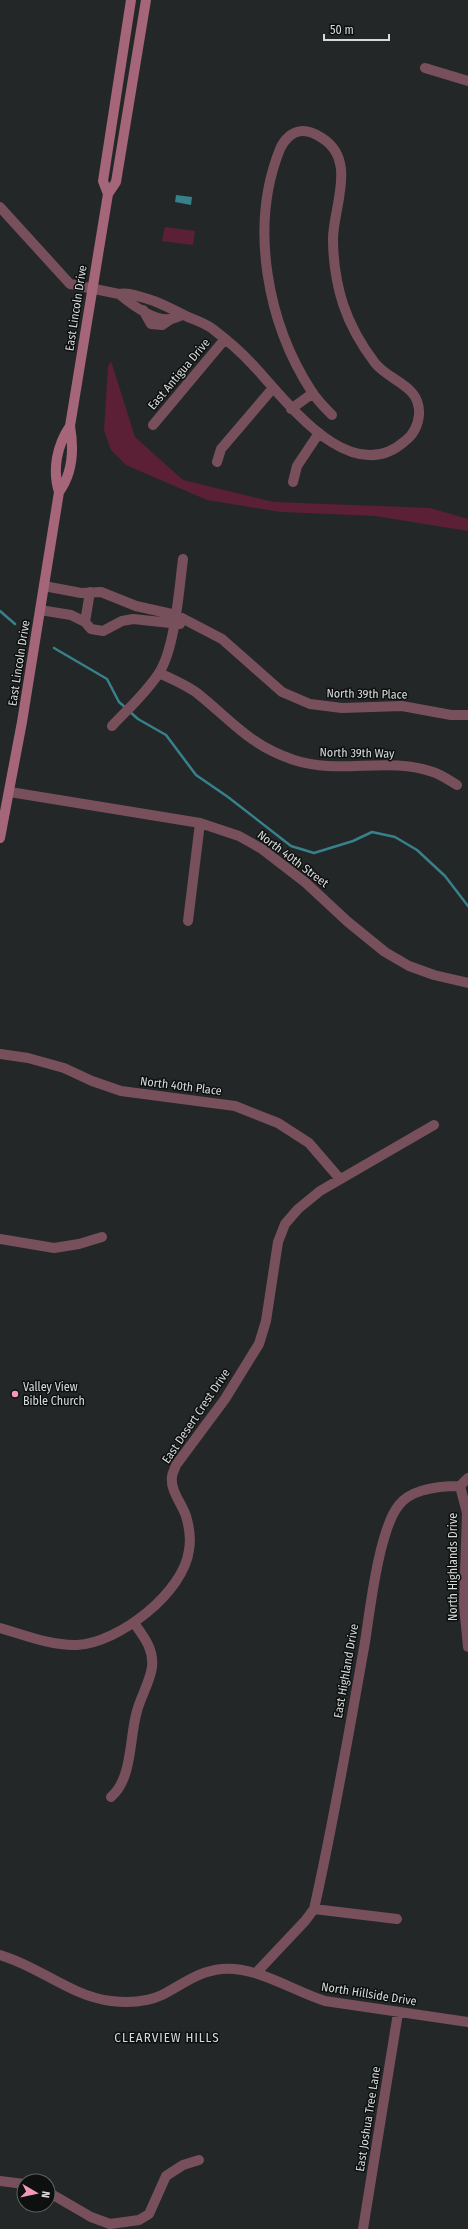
<svg xmlns="http://www.w3.org/2000/svg" width="468" height="2229" viewBox="0 0 468 2229" font-family="'Fira Sans Condensed',sans-serif">
	<style>
		.green { fill: #5b2036 }
		.water { fill: #37818c }
		.lines { fill: none; stroke-linecap: round; stroke-linejoin: round }
		.stream { stroke: #37818c; stroke-width: 2.5 }
		.street { stroke: #78505c; stroke-width: 10 }
		.secondary { stroke: #a5667a; stroke-width: 10 }
		.poi-dot { fill: #f09ab5; stroke: #0e1010; stroke-width: 1.5 }
		.labels { text-anchor: middle; stroke-width: 3; stroke-linejoin: round; paint-order: stroke }
		.street-label { font-size: 12px; fill: #d7dada; stroke: #0e1010 }
		.poi-label { font-size: 12px; fill: #d7dada; stroke: #0e1010; text-anchor: start }
		.neighbourhood-label { font-size: 13px; letter-spacing: 1px; fill: #d7dada; stroke: #0e1010 }
	</style>
	<rect width="100%" height="100%" fill="#242728"/>
	<path class="green" d="M165,227L195,231L193,245L162,241Z
		M111,361L135,437L183,480L274,502L430,508L468,519V531L375,516L281,512L207,500L126,465L111,450L104,430L108,367Z"/>
	<path class="water" d="M176,195L192,197L191,205L175,202Z"/>
	<g class="lines">
		<path class="stream" d="M0,611L15,624
			M54,648L107,679L119,702L126,708
			M129,711L138,719L166,735L196,775L228,797L291,846L314,853L353,841L372,832L395,837L417,850L445,876L468,906"/>
		<path class="street" d="M425,68L468,81
			M0,207L70,284L119,294C131,292 143,298 154,301C164,305 172,309 182,314C193,320 204,322 214,330C227,340 241,352 252,364C286,400 350,490 405,441C413,435 418,425 419,415C421,385 390,382 375,363C362,346 350,325 343,304C336,282 333,261 333,238C334,205 357,160 322,138C316,134 310,131 303,131C292,131 284,140 280,149C249,226 267,323 312,392C317,400 325,408 332,415
			M119,294C131,304 154,321 170,319C174,319 179,316 182,315
			M143,310L151,324L162,325L171,319
			M291,409L313,393
			M153,425L225,339
			M217,462L221,449L273,388
			M293,482L297,466L319,433
			M44,586L81,593L101,592L136,606L176,615L222,639L282,692L310,704L342,708L402,706L451,715H468
			M40,610L71,615L85,622L91,629L103,631L122,621L133,619L180,624
			M85,622L90,592
			M159,673C172,679 186,685 197,693C232,721 249,745 294,760C339,775 388,756 433,772C442,775 450,781 457,785
			M112,726C128,709 146,693 159,673C175,648 179,590 183,559
			M10,792L200,823L239,836L262,849L306,883L348,922L385,952L409,966L434,975L468,983
			M188,921L200,823
			M0,1054L28,1058L64,1068L92,1081L121,1091L235,1106L278,1123L309,1143L340,1179
			M0,1239L54,1248L79,1244L102,1237
			M460,1486L467,1513L464,1605L468,1647
			M460,1486L468,1478
			M0,1628C24,1635 52,1646 77,1645C119,1643 184,1592 189,1550C191,1539 189,1526 186,1516C182,1504 170,1490 172,1477C172,1473 175,1469 176,1465L225,1399L259,1344L266,1321L278,1242L285,1224L298,1209L320,1191L434,1125
			M111,1797C133,1778 129,1738 137,1711C141,1696 150,1682 152,1667C154,1649 144,1637 134,1623
			M314,1909C334,1821 349,1732 365,1642C370,1610 379,1529 399,1505C412,1488 440,1486 460,1486
			M0,1955C39,1966 70,1996 111,2001C128,2003 147,2002 162,1995C182,1985 198,1971 222,1969C257,1966 293,1991 325,2001L468,2022
			M256,1973L305,1921L314,1909L397,1919
			M0,2181L24,2184
			M48,2192L91,2217L110,2224L139,2220L149,2214L166,2176L183,2165L199,2160
			M363,2229L398,2013"/>
		<path class="secondary" d="M108,194L103,181L131,0
			M59,492C52,470 57,445 70,426
			M0,838L22,722L59,492C73,473 74,449 70,426L108,194L116,182L146,0"/>
	</g>
	<circle class="poi-dot" cx="15" cy="1394" r="4"/>
	<g class="labels">
		<g class="street-label">
			<text transform="translate(76 308) rotate(-81)" y="4">East Lincoln Drive</text>
			<text transform="translate(179 374) rotate(-50)" y="4">East Antigua Drive</text>
			<text transform="translate(19 663) rotate(-81)" y="4">East Lincoln Drive</text>
			<text transform="translate(367 694) rotate(1)" y="4">North 39th Place</text>
			<text transform="translate(357 753) rotate(1)" y="4">North 39th Way</text>
			<text transform="translate(293 859) rotate(37)" y="4">North 40th Street</text>
			<text transform="translate(181 1086) rotate(7)" y="4">North 40th Place</text>
			<text transform="translate(196 1416) rotate(-56)" y="4">East Desert Crest Drive</text>
			<text transform="translate(453 1567) rotate(-90)" y="4">North Highlands Drive</text>
			<text transform="translate(346 1671) rotate(-80)" y="4">East Highland Drive</text>
			<text transform="translate(369 1994) rotate(9)" y="4">North Hillside Drive</text>
			<text transform="translate(368 2119) rotate(-81)" y="4">East Joshua Tree Lane</text>
		</g>
		<g class="poi-label">
			<text x="23" y="1391">Valley View<tspan x="23" dy="14">Bible Church</tspan></text>
		</g>
		<g class="neighbourhood-label">
			<text x="167" y="2042">CLEARVIEW HILLS</text>
		</g>
	</g>
	<g transform="translate(36 2193) rotate(99)"><circle r="19" fill="#0e1010" stroke="#5e6161"/>
	<path d="M0-3L7 15L0 10L-7 15Z" fill="#f09ab5"/>
	<text y="-6" font-size="11" font-weight="bold" text-anchor="middle" fill="#d7dada">N</text>
	</g>
	<path d="M324 34v6h65v-6" fill="none" stroke="#d7dada" stroke-width="2"/>
	<text x="330" y="34" font-size="12" fill="#d7dada" stroke="#0e1010" stroke-width="3" paint-order="stroke">50 m</text>
</svg>
